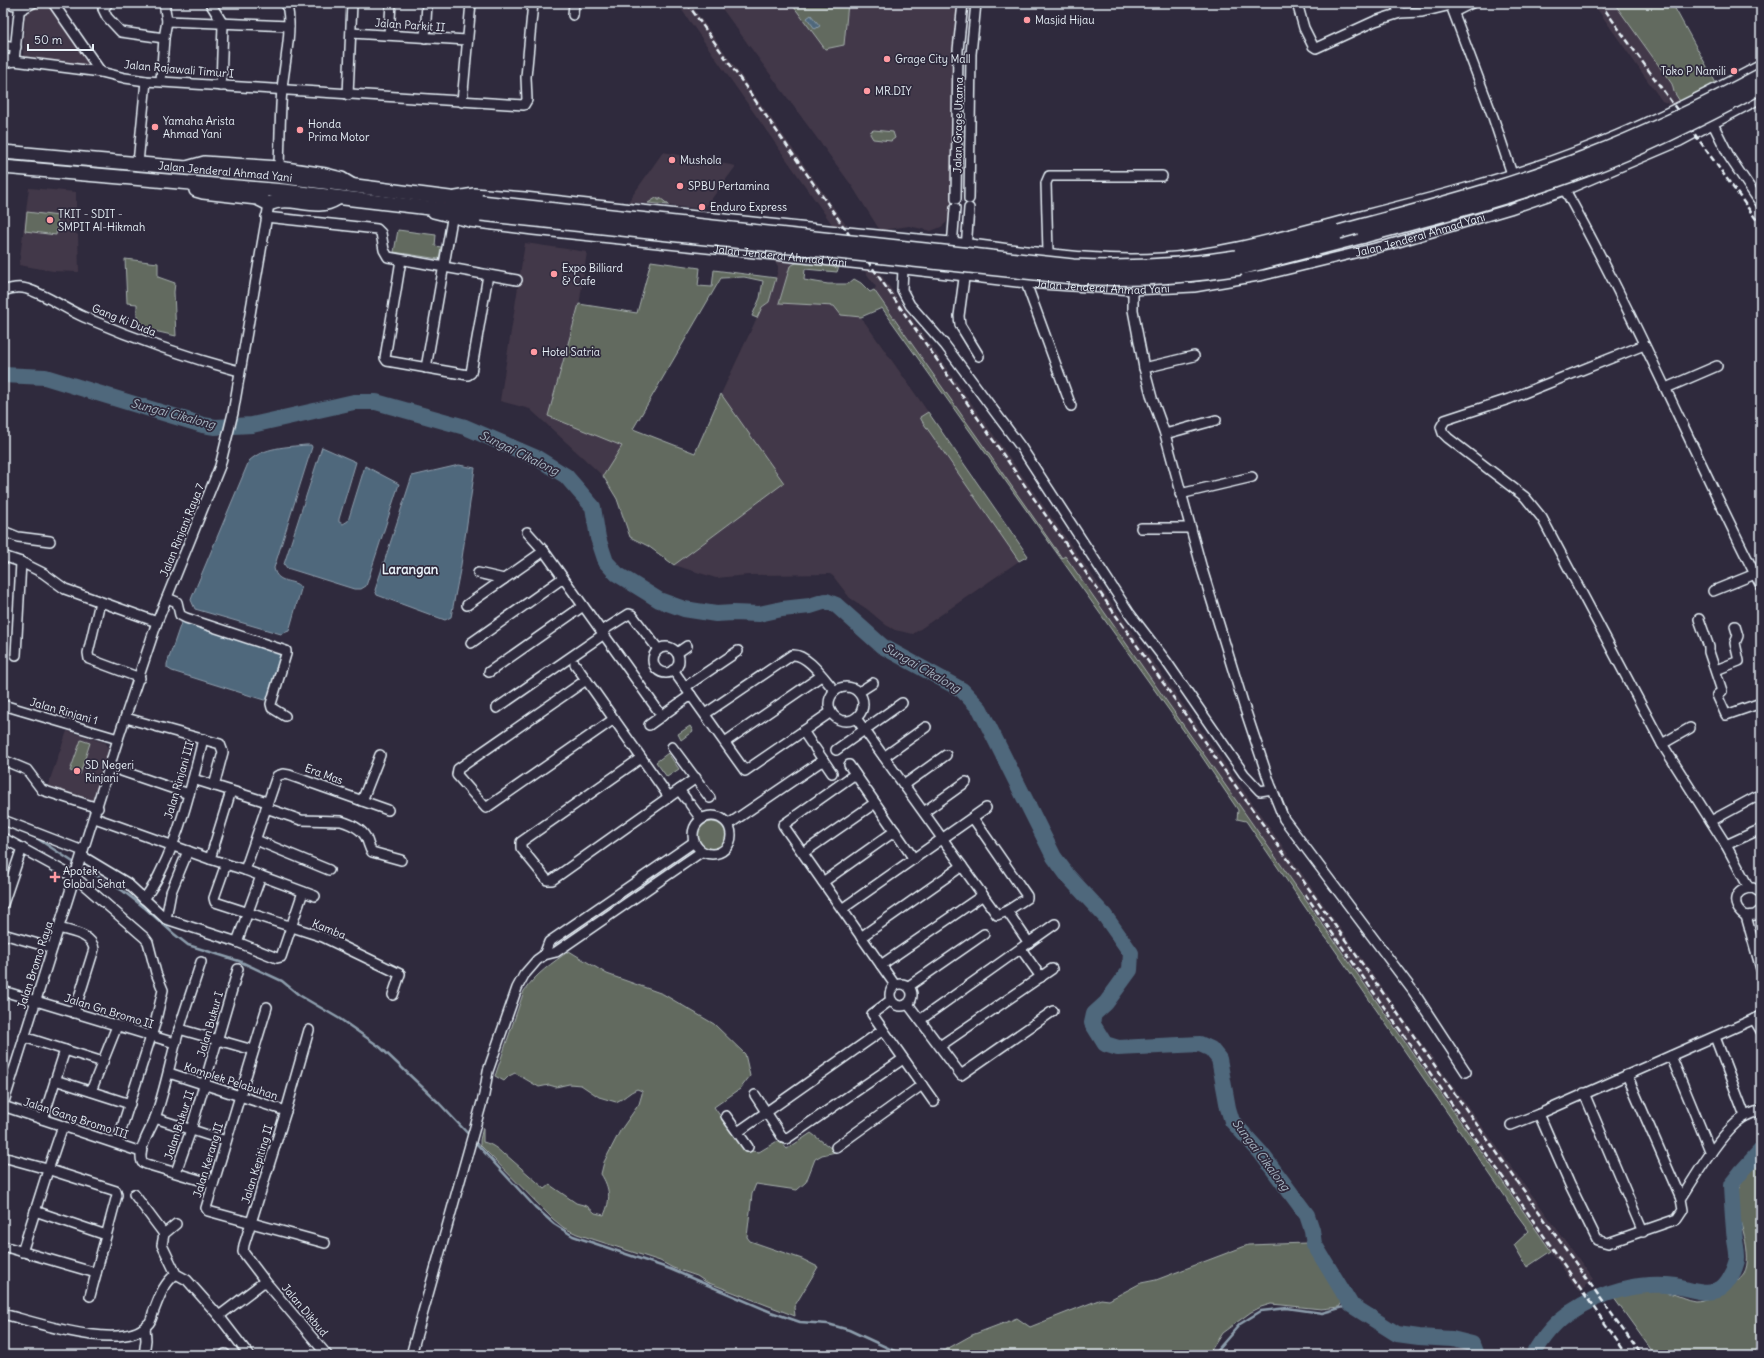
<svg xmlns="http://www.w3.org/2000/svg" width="1764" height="1358" viewBox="0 0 1764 1358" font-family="Delius,sans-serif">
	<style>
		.built { fill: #433848 }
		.green { fill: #626b5f; stroke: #a5aeac }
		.water { fill: #50677b; stroke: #8d9ead }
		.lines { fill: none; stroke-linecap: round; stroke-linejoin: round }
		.stream { stroke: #8d9ead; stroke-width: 2.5 }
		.river { stroke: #50677b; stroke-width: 16 }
		.minor-casing { stroke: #e8f1f8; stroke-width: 12 }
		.highway-casing { stroke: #e8f1f8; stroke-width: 16 }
		.minor { stroke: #2f2a3d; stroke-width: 9 }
		.highway { stroke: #2f2a3d; stroke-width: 13 }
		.rail { stroke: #e8f1f8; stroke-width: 2.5; stroke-dasharray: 6 3; stroke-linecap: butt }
		.highway-bridge-casing { stroke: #e8f1f8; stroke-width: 16; stroke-linecap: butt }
		.highway-bridge { stroke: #2f2a3d; stroke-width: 13 }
		.poi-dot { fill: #ff9aa2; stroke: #2f2a3d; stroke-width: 1.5 }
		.labels { text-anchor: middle; stroke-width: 3.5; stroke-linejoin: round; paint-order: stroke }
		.poi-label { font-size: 11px; fill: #e8f1f8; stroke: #2f2a3d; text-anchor: start }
		.street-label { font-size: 11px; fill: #e8f1f8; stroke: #2f2a3d }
		.water-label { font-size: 12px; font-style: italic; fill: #abbac6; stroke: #2f2a3d }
		.quarter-label { font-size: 13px; font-weight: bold; fill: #e8f1f8; stroke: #2f2a3d }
	</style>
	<rect width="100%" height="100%" fill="#2f2a3d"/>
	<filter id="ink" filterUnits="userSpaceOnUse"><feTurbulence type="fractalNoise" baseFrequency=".025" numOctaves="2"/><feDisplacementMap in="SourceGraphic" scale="8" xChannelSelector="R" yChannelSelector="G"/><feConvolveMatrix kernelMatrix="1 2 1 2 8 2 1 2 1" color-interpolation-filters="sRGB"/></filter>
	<g filter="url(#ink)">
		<path class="built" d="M40,3H50L89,61L90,66L23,58L25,13Z
			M677,3H690L1404,1019L1594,1280L1579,1291L1573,1283L1070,563L1065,556L1062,558L874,290L876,287Z
			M718,3H958L954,44L952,197L950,213L947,222L941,227L931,231L909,226L889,229L881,232L852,186Z
			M1593,3H1614L1672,84L1674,92L1681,103L1671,108L1667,103L1662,101Z
			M663,152L736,166L704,209L628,202Z
			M29,188L76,192V234L78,235L79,272L53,271L19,265Z
			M525,243L587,252L579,306L548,416L622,446L603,476L530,409L500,401Z
			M773,259L798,262L794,263L788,272L779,303L834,306L841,315L861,317L928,412L920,417L922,421L1019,561L913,634L895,630L886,625L867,609L850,598L833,576L830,574L748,575L716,578L674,565L784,483L721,394L762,307L769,302L778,270V266Z
			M67,731L106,743L108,749L107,755L92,802L47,788Z"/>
		<path class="green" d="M791,3H848L844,45L825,49Z
			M1614,3H1672L1717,85L1681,103L1674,92L1672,84Z
			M874,130L893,132L895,138L891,141L873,139L870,134L871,131Z
			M656,198H658V200H660V198L669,205L648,203Z
			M27,212L59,216L56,235L25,231Z
			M398,230L436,235L435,246L441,247L439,259L394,252Z
			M125,259L158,263V277L175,283L174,292L176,336L137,327V304L127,303Z
			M651,261L700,268L698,286L712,287L714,270L776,278L769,302L762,307L757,318L752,316L760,298L763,281L744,277L721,278L633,429L695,453L721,394L784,483L674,565L648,546L630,537L617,499L603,476L622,446L548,416L579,304L637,313Z
			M798,262L839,266L837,272L805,269L804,280L828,284H848L854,279L861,283L870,292L874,290L1062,558L1065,556L1070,563L1551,1251L1527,1267L1514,1245L1529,1231L1507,1201V1199L1330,943L1316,925V923L1246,821L1237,819L1238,810L1196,748L882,308L861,317L841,315L834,306L779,303L790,266Z
			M928,412L1028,556L1019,561L922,421L920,417Z
			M690,726L693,731L681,740L678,734Z
			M81,740L90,743L80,774L70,771Z
			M668,753L679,769L667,777L656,762Z
			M698 836a14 14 0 1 1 28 0a14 14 0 1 1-28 0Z
			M569,951L607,974L663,994L714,1024L745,1054L750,1076L740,1089L714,1107L744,1150L759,1152L779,1140L787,1149L811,1133L836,1152L822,1155L815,1159L806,1182L797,1190L756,1184L752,1194L747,1237L750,1241L802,1259L818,1267L794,1307L795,1316L717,1286L706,1282L697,1276L673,1268L660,1261L577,1234L564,1228L553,1219L480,1145V1140L483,1127V1142C492,1144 498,1149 504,1155L505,1154L545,1189L550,1185L576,1203L587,1206L595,1213L604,1215C611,1200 610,1188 601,1174L604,1162L620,1131L639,1104L642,1094V1091L637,1089C629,1092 624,1099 616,1102L599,1097L581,1085L569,1084L556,1087L549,1085L539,1087L515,1073L509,1076L504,1081L495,1076L524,991C536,974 552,963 569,951Z
			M1761,1160V1355H1655L1611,1294C1628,1290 1652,1287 1669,1293C1678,1295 1686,1300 1695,1301C1707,1301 1717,1296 1726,1289C1732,1285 1740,1279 1744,1273C1754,1257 1739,1216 1733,1199L1747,1173Z
			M1307,1243L1343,1301L1339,1307L1321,1309L1282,1305L1271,1304L1261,1307L1251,1312L1222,1333L1208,1355H936L972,1335L1017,1318L1030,1327L1101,1299L1109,1300L1141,1283L1156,1280L1248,1245Z"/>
		<path class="water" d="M811,15L820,26L815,29L807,18Z
			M306,445H311L312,447L274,568C277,586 298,578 301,589L289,631L281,634L195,609L191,600L192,597L249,461C264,447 286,447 306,445Z
			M322,447L356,462L339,519V522L343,524L348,521L365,466L399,484L366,586L361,589H354L287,568L284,564Z
			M459,465L475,468L461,565L451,617L445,620L377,595L375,590L412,476Z
			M182,620L283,652L268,699L264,700L172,671L167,668V664Z"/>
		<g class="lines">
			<path class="stream" d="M26,833L38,839L76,864
				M80,866L123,891L145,908L174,934L188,945L239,961L282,981L299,995L340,1019L380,1047L438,1102L471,1137
				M474,1141L535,1207L554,1224L573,1236L670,1269L771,1312L800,1322L828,1324L849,1330L903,1355
				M1213,1355L1240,1324L1261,1311L1287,1308L1322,1313L1351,1305"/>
			<path class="river" d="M3,375L45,377L203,425L215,427L252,425L354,402H376L465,427L537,458L566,476L593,507L598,538L606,562L617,574L659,600L684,609L716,614L733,613L759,614L782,609L810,606L826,601L836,605L882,646L962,690L980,709L1054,857L1068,876L1105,916L1131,953L1130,970L1106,1003L1094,1014L1092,1023L1105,1044L1118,1048L1200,1044L1211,1049L1219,1059L1228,1108L1232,1121L1261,1153L1307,1215L1312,1230L1314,1244L1351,1305L1397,1334L1419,1337L1452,1339L1472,1344L1476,1355
				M1533,1355C1542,1339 1555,1322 1571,1312C1600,1292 1640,1281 1675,1286C1689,1288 1705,1296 1720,1289C1727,1285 1734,1272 1736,1264C1739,1257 1736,1247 1735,1240C1733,1222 1732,1204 1731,1185L1742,1171L1761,1150"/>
			<g class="minor-casing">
				<g id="minor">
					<path d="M53,3L101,72"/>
					<path d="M108,3L103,9L107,17L121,32L164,38"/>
					<path d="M210,3L223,24L221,86"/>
					<path d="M1297,3L1304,28L1313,46L1316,48L1375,21L1400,13L1422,12L1451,5"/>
					<path d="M1395,3L1400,13"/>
					<path d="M1450,3L1493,117L1512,174"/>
					<path d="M3,4L20,5"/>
					<path d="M20,10L33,3"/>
					<path d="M1454,12L1472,3"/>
					<path d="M573,15L574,3"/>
					<path d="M167,21L289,26"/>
					<path d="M351,33L467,40"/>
					<path d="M389,35L391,3"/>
					<path d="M425,38L427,3"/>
					<path d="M3,45L16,47"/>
					<path d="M3,58L14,61L101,72L125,78L146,81L524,105L527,100L526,77L533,3"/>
					<path d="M9,62L14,61L20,3"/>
					<path d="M161,81L164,38L167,21L164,3"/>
					<path d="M348,95L352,3"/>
					<path d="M462,102L471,3"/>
					<path d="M1713,124L1730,158L1761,204"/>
					<path d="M138,163L146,81"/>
					<path d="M186,166L204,161L279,166L326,173L342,177L352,183"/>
					<path d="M279,166C280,140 280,114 282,89C284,66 294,23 286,3"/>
					<path d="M1565,190C1637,319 1694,455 1761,586"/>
					<path d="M456,196L474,193L525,197C667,213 809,229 951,242C1020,249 1093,263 1162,258C1222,254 1279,237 1337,222C1415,202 1494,183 1570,154C1636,130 1699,98 1761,65"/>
					<path d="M956,199L958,50L963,3"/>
					<path d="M969,199L971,54L976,3"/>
					<path id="s1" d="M433,213L469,222L533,230L870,265L1026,283L1133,290L1194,287L1264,275L1388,245L1510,209L1565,190L1680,141L1761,98"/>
					<path d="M266,217L377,229L381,233L384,250L388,257L517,280"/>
					<path d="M952,247L955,208"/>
					<path d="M966,249L969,208"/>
					<path d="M1048,252L1046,183L1049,176H1162"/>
					<path d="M401,260L385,358L387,361L468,375L471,373L488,275"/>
					<path d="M903,269L902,290L910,305L945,345L1021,447L1130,614L1166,661L1244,774L1260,791L1272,789"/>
					<path d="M965,271L959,316L960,325L979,356"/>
					<path d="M1026,283L1071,406"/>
					<path d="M1133,290V310L1144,368L1152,398L1165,434L1202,569L1245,709L1270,784L1284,819L1413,991L1466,1072"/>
					<path d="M3,291C11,288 19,286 27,289C47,295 65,309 84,317C135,339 186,357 239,371"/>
					<path d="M1644,345L1509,399L1445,420L1441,427L1443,433L1448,438L1525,497L1542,518L1662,744L1726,845L1749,888"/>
					<path d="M426,368L452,219"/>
					<path d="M1144,368L1194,356"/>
					<path d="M1666,388L1717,366"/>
					<path d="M1165,434L1216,420"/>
					<path d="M1180,494L1252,477"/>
					<path d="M1141,528H1191"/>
					<path d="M3,531L18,537L50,541"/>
					<path d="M527,532L544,551L662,716"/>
					<path d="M3,556L21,562L43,573L65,589L157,622"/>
					<path d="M478,573L504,579"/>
					<path d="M1713,591L1755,574"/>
					<path d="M167,598L177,602L180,615L186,618L286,651V654L271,704L272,708L285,716"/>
					<path d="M100,602L88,653L89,659L140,678"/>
					<path d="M467,605L544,551"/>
					<path d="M1699,619L1709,647V652L1722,691L1717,695L1726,715L1761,703"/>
					<path d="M602,631L629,614L632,615L658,649"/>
					<path d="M471,643L563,578"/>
					<circle cx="666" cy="660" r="13"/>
					<path d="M677,653L687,646"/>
					<path d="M16,655L21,562"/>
					<path d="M575,664L669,797L696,778"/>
					<path d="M673,670L745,771L831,712"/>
					<path d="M1716,670L1739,661L1735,643L1738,636L1735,626"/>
					<path d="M489,672L583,606"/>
					<path d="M586,680L458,769L457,775L486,808L614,719"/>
					<circle cx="846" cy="704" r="17"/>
					<path d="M685,687L738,651"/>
					<path d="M859,692L873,683"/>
					<path d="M3,705L118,739"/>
					<path d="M497,708L604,634"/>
					<path d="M705,714L792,655C807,653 825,680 835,691"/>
					<path d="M126,718L220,744L223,752L214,786"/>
					<path d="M856,718L997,915L1007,911"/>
					<path d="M649,725L691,695"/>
					<path d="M803,731L811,743"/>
					<path d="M725,742L821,676"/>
					<path d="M1662,744L1690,728"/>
					<path d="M672,747L710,798"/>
					<path d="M815,748L832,773"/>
					<path d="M836,750L902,703"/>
					<path d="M884,757L926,727"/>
					<path d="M641,758L521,842V848L547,880H552L669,797"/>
					<path d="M3,760L27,770L42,790L98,808"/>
					<path d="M849,765L914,859"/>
					<path d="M110,767L189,794"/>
					<path d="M855,774L783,825L895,985"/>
					<path d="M193,779L267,802"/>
					<path d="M904,785L946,755"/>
					<path d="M679,790L686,799"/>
					<path d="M231,791L210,859L245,870L315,896"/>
					<path d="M362,801L380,755"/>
					<path d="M690,804L701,819"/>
					<path d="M266,808L301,820L341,821C351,824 363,829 367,840C369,845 369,848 372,852L401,860"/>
					<path d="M924,812L966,782"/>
					<circle cx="712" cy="835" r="19"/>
					<path d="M95,818L210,859"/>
					<path d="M973,818L1027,896V898L1007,911L1029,943"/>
					<path d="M3,820L83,851"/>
					<path d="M1711,821L1761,794"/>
					<path d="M729,824L823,760"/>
					<path d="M3,838L76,878L145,938L148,942L156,973L163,990L155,1024L117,1143"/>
					<path d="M256,840L329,870"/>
					<path d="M1726,845L1761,829"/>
					<path d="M803,853L875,803"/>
					<path d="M82,856L127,883L166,919L237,942L277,958L281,957L303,892"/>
					<path d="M226,864L214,898L215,902L323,937L400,974L393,995"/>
					<path d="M245,870L277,776L283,774L289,775L388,810"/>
					<path d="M823,882L895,831"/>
					<path d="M1761,893L1753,888C1733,888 1730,906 1746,916L1755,915L1761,910"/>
					<path d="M144,899C150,891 156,882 160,873C181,832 192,784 203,739"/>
					<path d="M3,904L22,848"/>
					<path d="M842,909L986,808"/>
					<path d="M1746,916L1761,969"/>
					<path d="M166,919L171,892L188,851"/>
					<path d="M59,928C71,932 92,934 94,949L74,1013"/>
					<path d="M3,934L52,948"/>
					<path d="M861,937L962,866"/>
					<path d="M237,942L261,876"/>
					<path d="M1021,949L1041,977"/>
					<path d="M544,955L549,942L694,842"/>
					<path d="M201,962C193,988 183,1014 176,1041C169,1067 164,1093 155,1118C151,1130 137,1149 142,1162L146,1164L213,1184"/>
					<path d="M881,965L983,895"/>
					<circle cx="901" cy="995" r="11"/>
					<path d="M909,986L984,934"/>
					<path d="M3,991L175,1043"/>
					<path d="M891,1000L872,1014L934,1102"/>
					<path d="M908,1004L961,1075L1053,1011"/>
					<path d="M267,1007L206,1208L208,1211L325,1243"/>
					<path d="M1754,1019L1761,1031"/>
					<path d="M920,1020L1055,924"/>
					<path d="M179,1029L253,1050"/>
					<path d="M309,1030L286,1111L244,1245L243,1252L265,1281L327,1355"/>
					<path d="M24,1037L103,1062"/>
					<path d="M1715,1037L1745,1116"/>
					<path d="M940,1046L1052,969"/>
					<path d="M1671,1056L1711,1153"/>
					<path d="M169,1073L286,1111"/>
					<path d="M1627,1075L1681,1199"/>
					<path d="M55,1080L130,1104"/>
					<path d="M91,1091L117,1026"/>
					<path d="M1584,1093L1643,1232"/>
					<path d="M755,1095L783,1138L786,1139L903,1059"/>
					<path d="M3,1105L118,739L157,622L220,466L233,413L269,204"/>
					<path d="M3,1106L141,1152"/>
					<path d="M1539,1114L1570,1185L1597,1240L1608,1243L1677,1219L1683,1210L1681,1199C1695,1177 1724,1127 1746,1116C1751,1113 1756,1112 1761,1110"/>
					<path d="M726,1116L748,1147"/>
					<path d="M155,1118L226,1141"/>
					<path d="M43,1119L65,1050"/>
					<path d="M1511,1125L1539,1114L1761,1016"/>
					<path d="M738,1132L883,1030"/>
					<path d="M836,1147L922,1085"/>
					<path d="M3,1157L47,1169L116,1191L117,1195L90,1296"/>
					<path d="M176,1172L191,1130L238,969"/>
					<path d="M134,1194L164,1234"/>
					<path d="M35,1211L106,1235"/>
					<path d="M176,1224L164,1234L162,1245L176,1274L187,1280L219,1316L249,1355"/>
					<path d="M3,1246L96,1273"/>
					<path d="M22,1252C36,1210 48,1167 63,1126"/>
					<path d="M3,1314C35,1322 123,1353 148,1324C151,1322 152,1317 153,1313C159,1298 163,1284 176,1274"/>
					<path d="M219,1316L265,1281"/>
					<path d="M144,1355L146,1340L145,1327"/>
					<path d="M225,1355V1354"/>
					<path d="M411,1355L484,1095L488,1071L517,988L524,975L537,960L544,955L556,952L701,852"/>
				</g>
			</g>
			<g class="highway-casing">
				<g id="highway">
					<path id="s2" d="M3,152L277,176L481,202"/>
					<path d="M3,167L284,191L481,214"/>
					<path d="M196,190L203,192L257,198L269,204C290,194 316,212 336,199"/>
					<path d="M1236,257L1339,232"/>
					<path d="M1241,268L1364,236"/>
				</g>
			</g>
			<use href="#minor" class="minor"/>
			<use href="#highway" class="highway"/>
			<path class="rail" d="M687,3L1215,757L1641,1355
				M1600,3L1761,226
				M1305,894L1627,1355"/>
			<g class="highway-bridge-casing">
				<path id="highway-bridge" d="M481,202L1073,266C1129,269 1180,266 1236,257
					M481,214L1072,277C1130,281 1184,277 1241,268
					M1339,232C1423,209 1507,188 1588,156C1648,133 1705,105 1761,75
					M1364,236C1438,216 1513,197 1585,170C1646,147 1704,118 1761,87"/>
			</g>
			<use href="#highway-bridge" class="highway-bridge"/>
		</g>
	</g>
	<g class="poi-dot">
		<circle cx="1027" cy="20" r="4"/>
		<circle cx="887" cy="59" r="4"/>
		<circle cx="1734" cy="71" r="4"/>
		<circle cx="867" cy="91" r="4"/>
		<circle cx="155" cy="127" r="4"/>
		<circle cx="300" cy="130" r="4"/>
		<circle cx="672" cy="160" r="4"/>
		<circle cx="680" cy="186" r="4"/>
		<circle cx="702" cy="207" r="4"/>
		<circle cx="50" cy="220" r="4"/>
		<circle cx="554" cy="274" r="4"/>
		<circle cx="534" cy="352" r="4"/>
		<circle cx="77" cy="771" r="4"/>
		<path d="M53 871h4v4h4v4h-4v4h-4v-4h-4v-4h4z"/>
	</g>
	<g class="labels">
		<g class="poi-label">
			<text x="1035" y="24">Masjid Hijau</text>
			<text x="895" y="63">Grage City Mall</text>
			<text x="1726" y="75" text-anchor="end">Toko P Namili</text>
			<text x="875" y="95">MR.DIY</text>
			<text x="163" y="125">Yamaha Arista<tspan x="163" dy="13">Ahmad Yani</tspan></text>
			<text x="308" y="128">Honda<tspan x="308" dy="13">Prima Motor</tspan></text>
			<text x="680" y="164">Mushola</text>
			<text x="688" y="190">SPBU Pertamina</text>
			<text x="710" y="211">Enduro Express</text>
			<text x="58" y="218">TKIT - SDIT -<tspan x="58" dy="13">SMPIT Al-Hikmah</tspan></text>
			<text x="562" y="272">Expo Billiard<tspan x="562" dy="13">&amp; Cafe</tspan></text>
			<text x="542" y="356">Hotel Satria</text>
			<text x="85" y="769">SD Negeri<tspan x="85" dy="13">Rinjani</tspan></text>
			<text x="63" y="875">Apotek<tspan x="63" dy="13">Global Sehat</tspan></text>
		</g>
		<g class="street-label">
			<text transform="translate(410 25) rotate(4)" y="4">Jalan Parkit II</text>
			<text transform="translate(179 69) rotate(5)" y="4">Jalan Rajawali Timur I</text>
			<text transform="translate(958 125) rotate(-89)" y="4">Jalan Grage Utama</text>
			<text dy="4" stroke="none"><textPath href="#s2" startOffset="223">Jalan Jenderal Ahmad Yani</textPath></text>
			<text dy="4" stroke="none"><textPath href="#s1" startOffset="998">Jalan Jenderal Ahmad Yani</textPath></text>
			<text dy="4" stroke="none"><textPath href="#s1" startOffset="350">Jalan Jenderal Ahmad Yani</textPath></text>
			<text dy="4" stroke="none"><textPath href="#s1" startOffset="674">Jalan Jenderal Ahmad Yani</textPath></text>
			<text transform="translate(124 320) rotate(22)" y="4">Gang Ki Duda</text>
			<text transform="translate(182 530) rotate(-68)" y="4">Jalan Rinjani Raya 7</text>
			<text transform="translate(64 711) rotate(16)" y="4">Jalan Rinjani 1</text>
			<text transform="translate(324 774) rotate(20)" y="4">Era Mas</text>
			<text transform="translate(179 780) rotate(-74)" y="4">Jalan Rinjani III</text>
			<text transform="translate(329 929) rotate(22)" y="4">Kamba</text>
			<text transform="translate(35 965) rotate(-72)" y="4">Jalan Bromo Raya</text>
			<text transform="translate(109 1011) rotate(17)" y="4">Jalan Gn Bromo II</text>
			<text transform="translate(210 1024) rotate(-74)" y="4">Jalan Bukur I</text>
			<text transform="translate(231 1081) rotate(18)" y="4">Komplek Pelabuhan</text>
			<text transform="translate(76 1118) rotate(18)" y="4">Jalan Gang Bromo III</text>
			<text transform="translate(179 1125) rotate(-72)" y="4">Jalan Bukur II</text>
			<text transform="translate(208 1160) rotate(-73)" y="4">Jalan Kerang II</text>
			<text transform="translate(257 1164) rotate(-73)" y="4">Jalan Kepiting II</text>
			<text transform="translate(305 1310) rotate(50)" y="4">Jalan Dikbud</text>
		</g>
		<g class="water-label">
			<text transform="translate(173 414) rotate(15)" y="4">Sungai Cikalong</text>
			<text transform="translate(519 453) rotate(26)" y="4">Sungai Cikalong</text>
			<text transform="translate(922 668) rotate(30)" y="4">Sungai Cikalong</text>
			<text transform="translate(1261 1155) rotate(53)" y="4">Sungai Cikalong</text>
		</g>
		<g class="quarter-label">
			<text x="410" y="574">Larangan</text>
		</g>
	</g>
	<rect width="1764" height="1358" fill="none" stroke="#2f2a3d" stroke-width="16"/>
	<rect x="8" y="8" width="1748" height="1342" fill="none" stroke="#e8f1f8" stroke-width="1.5" filter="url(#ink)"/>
	<path d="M28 44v6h65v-6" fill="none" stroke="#e8f1f8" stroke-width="2"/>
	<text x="34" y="44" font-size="12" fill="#e8f1f8" stroke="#2f2a3d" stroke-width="3" paint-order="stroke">50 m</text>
</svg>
